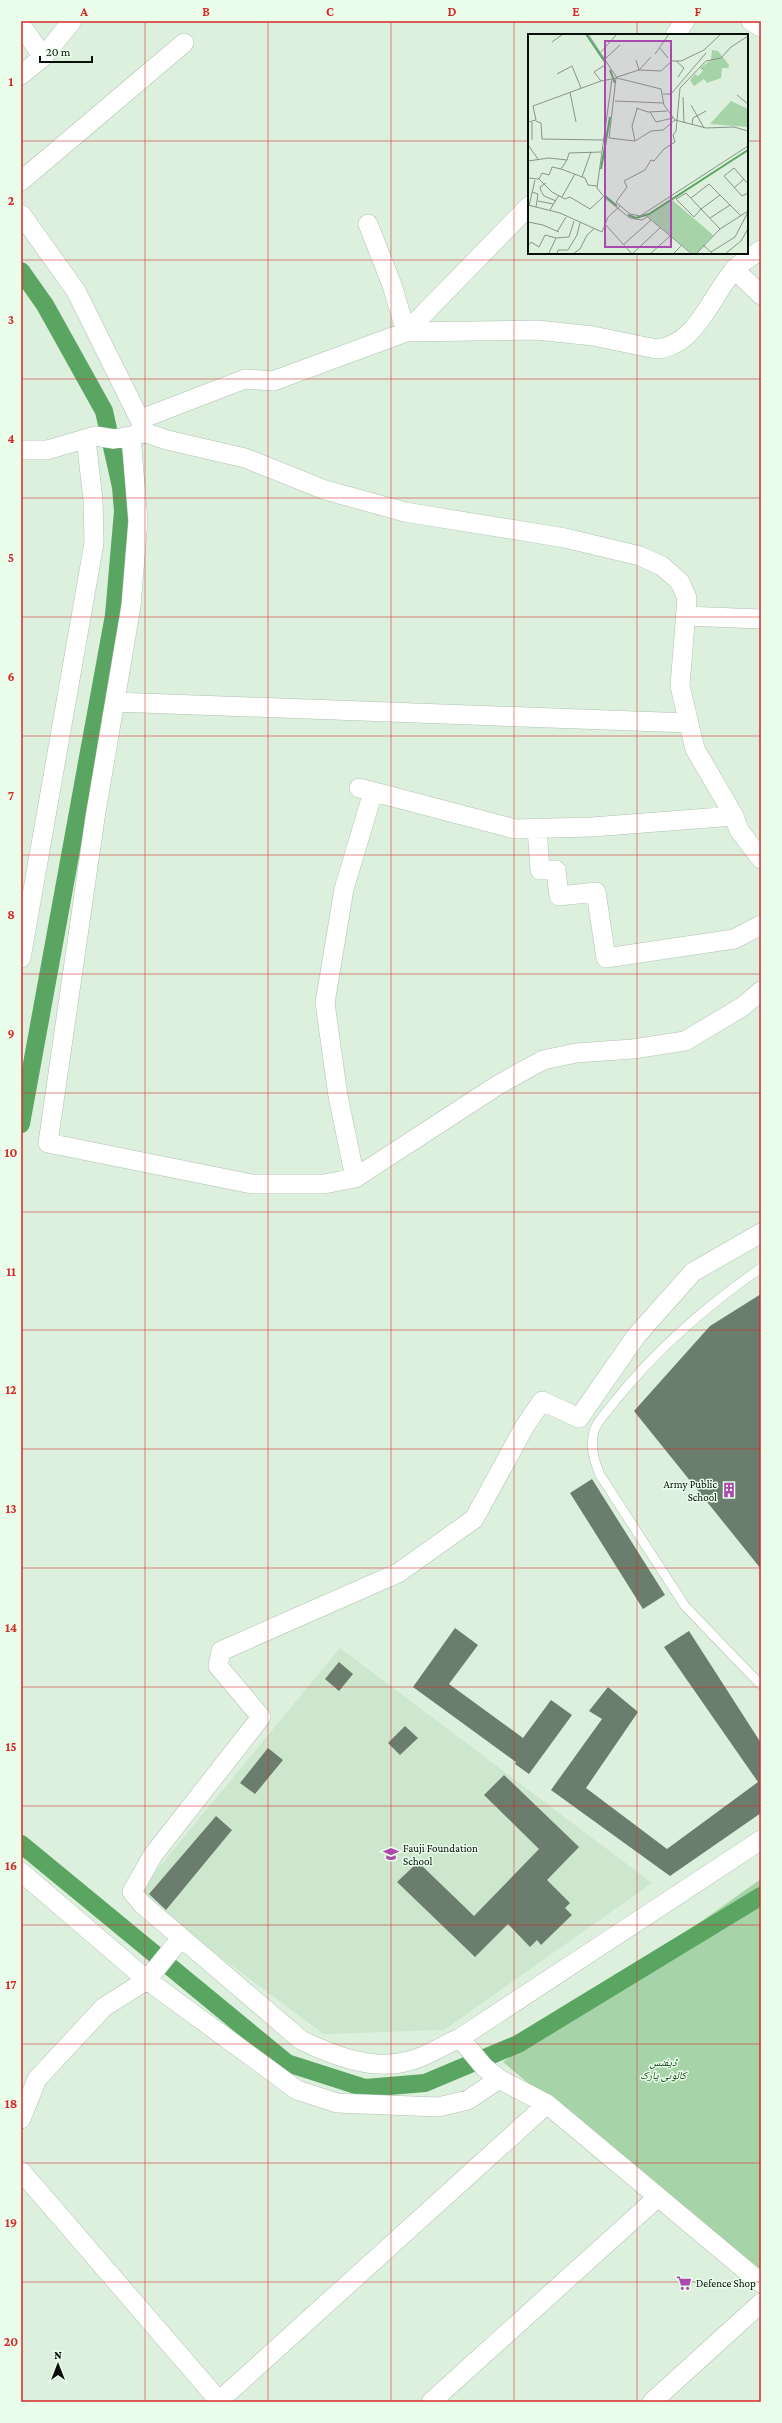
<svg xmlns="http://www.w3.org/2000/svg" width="782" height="2423" viewBox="0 0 782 2423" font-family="'Crimson Pro','Noto Naskh Arabic',serif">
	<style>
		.built { fill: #cde7ce }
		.green { fill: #a6d3a8 }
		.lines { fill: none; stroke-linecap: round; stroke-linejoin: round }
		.canal { stroke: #5ba562; stroke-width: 18 }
		.building { fill: #6b7d6c }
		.lane-casing { stroke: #afc2b0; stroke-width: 10 }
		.street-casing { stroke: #afc2b0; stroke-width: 20 }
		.lane { stroke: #fff; stroke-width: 9 }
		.street { stroke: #fff; stroke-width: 19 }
		.grid { fill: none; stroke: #d62828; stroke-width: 1; stroke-opacity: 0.55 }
		.labels { text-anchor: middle; stroke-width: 3; stroke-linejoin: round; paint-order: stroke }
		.poi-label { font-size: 11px; fill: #070d08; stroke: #e9fdea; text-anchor: start }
		.park-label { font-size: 11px; font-style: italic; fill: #0d4417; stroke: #e9fdea }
		.inset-river { fill: none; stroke: #5ba562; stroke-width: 2 }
		.inset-road { fill: none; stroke: #879588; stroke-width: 1 }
		.view { fill: #ab49af; fill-opacity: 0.15; stroke: #ab49af; stroke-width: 2 }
		.inset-edge { fill: none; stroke: #070d08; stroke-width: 2 }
		.neatline { fill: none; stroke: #d62828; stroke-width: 1.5 }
		.grid-label { font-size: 13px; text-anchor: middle; font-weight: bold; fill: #d62828 }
	</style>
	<rect width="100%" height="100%" fill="#dcf0dd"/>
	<path class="built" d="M340,1648L652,1883L444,2030L324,2034L136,1895Z"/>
	<path class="green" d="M761,1879V2277L503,2062Z"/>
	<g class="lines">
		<path class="canal" d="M21,271L45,305L104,411L121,487L123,511L114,615L21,1124
			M21,1844L287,2063L365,2088L425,2083L518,2044L761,1896"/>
	</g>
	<path class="building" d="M761,1294V1569L634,1411L710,1326Z
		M592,1479L665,1595L643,1609L570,1493Z
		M455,1628L478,1645L449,1684L523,1738L551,1700L572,1715L529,1774L515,1764L516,1762L413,1687Z
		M689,1631L761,1743V1813L670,1876L551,1790L602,1719L589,1711L608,1687L638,1712L586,1788L667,1849L758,1782L664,1647Z
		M339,1662L353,1674L339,1691L325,1679Z
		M405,1726L418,1738L400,1755L388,1743Z
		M268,1748L283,1760L255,1794L240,1783Z
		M504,1775L579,1847L547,1880L570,1903L565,1908L572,1915L541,1945L537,1940L530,1947L508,1924L475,1957L397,1882L418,1862L474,1916L539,1849L484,1795Z
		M216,1816L232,1830L166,1910L149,1894Z"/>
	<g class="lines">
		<g class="lane-casing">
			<path id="lane" d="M761,1268C706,1306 657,1349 615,1401C609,1409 597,1421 594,1431C590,1448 594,1460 600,1475L685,1606L761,1685"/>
		</g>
		<g class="street-casing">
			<path id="street" d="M751,21L761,27
				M21,25L43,57
				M675,35L685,21
				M21,75L43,57L72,21
				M21,181L184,43
				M21,214L76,291L145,430
				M368,224L392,285L406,332L529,206
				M734,269L761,295
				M141,419L245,379L273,381L406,332L537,330L593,336L656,349C696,346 711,296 734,270C741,262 752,256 761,250
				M131,436L138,521L131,606L95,818L48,1143L252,1184H324L355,1178L498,1085L543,1060L576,1053L633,1049L685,1041L742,1007L761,991
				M21,450H47L95,436L114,439L146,433L167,440L245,458L325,490L405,512L565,538L640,556L662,566L680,582L687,598L680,686L695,749L734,816L739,830L761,859
				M685,616L761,619
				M115,702L689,723
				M359,788L515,829L592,827L734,816
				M537,828L540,870H556L559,896L596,892L606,958L734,939L761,925
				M21,958L94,543L93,500L86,439
				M355,1178L338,1096L325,1003L344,889L373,792
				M761,1233L693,1272L636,1336L579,1418L542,1401L525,1426L474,1519L398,1573L221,1651L218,1666L261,1717L153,1855L132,1892L142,1904L301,2040C334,2056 372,2071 409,2061C426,2057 443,2045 460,2038L761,1840
				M21,1872L147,1980L297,2090L337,2103L438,2107L468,2100L499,2079
				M460,2038L484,2067L499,2079L547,2104L761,2283
				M21,2119L37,2079L104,2007L147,1980L181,1938
				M21,2171L220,2402
				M219,2401L547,2104
				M431,2402L658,2197
				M652,2402L761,2303"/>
		</g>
		<use href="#lane" class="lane"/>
		<use href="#street" class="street"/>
	</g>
	<path class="grid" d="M145,21V2402M268,21V2402M391,21V2402M514,21V2402M637,21V35M21,141H529M747,141H761M637,253V2402M21,260H761M21,379H761M21,498H761M21,617H761M21,736H761M21,855H761M21,974H761M21,1093H761M21,1212H761M21,1330H761M21,1449H761M21,1568H761M21,1687H761M21,1806H761M21,1925H761M21,2044H761M21,2163H761M21,2282H761"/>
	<defs>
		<g id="building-bare" transform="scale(1.2)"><path d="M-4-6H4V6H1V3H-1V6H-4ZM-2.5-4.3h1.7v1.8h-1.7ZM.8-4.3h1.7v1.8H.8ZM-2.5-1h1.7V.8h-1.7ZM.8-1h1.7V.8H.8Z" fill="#ab49af" stroke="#e9fdea" stroke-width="2.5" paint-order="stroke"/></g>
		<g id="school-bare" transform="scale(1.2)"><path d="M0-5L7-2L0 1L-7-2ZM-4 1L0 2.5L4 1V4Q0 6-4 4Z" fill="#ab49af" stroke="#e9fdea" stroke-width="2.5" paint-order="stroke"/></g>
		<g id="supermarket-bare" transform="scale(1.2)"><path d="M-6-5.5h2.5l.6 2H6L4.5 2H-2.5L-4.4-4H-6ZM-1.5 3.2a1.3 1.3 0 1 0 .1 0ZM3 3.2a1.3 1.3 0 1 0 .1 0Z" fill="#ab49af" stroke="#e9fdea" stroke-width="2.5" paint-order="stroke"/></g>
	</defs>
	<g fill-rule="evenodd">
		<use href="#building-bare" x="729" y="1490"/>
		<use href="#school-bare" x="391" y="1854"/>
		<use href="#supermarket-bare" x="684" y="2283"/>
	</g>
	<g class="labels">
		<g class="poi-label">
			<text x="717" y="1488" text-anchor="end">Army Public<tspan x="717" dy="13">School</tspan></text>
			<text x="403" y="1852">Fauji Foundation<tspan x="403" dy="13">School</tspan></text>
			<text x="696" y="2287">Defence Shop</text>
		</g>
		<g class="park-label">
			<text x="663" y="2066">ڈیفنس<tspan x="663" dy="13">کالونی پارک</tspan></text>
		</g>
	</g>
	<g transform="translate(528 34)">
		<rect width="220" height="220" fill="#dcf0dd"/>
		<path d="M184,16L190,17L201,31L200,34H194L193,44L179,49L176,45L166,52L162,46L167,40L170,42L175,37L172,34L183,26ZM203,67L220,75V93L182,90ZM143,165L185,201L168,220H165L119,182Z" fill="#a6d3a8"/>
		<path class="inset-river" d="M58,0L77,28M82,36L87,49M73,135L82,83M77,162L89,172M100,181L108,184L121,180L220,116"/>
		<path class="inset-road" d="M60,0L89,44M220,2L203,13L193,24L178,27L152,54L148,97L145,101L147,108L136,115L126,127L123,126L117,136L96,147L99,153L88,168L102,180L112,182L220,112M24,8L35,0M132,14L140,24M73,18L89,0M127,20L141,0M78,24L92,11M108,26L111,36L123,23M148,27L156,34L150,43M29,40L44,32L53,54M89,43L111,36L133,37L144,27H153L176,16L193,0M88,44L81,104L107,107L123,97L135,96L147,86M84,45L69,154L77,164L102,184L114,186L119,183M73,47L66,38L77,31M42,58L48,88M135,60H143L178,19M209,61L220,70M155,63L156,89M87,67L135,69M163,71L176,94M108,74L120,78L139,77M122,78L128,88L145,84M8,87L13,89L14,105L75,106M0,88L8,86L5,72L73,47L89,44L133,55L136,71L147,86L178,94L206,93L220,97M4,88V106M164,91L165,84L178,77M107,107L104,92L109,75M0,111L10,125M0,127L21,124L39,126L41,119L73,118M33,135L57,144L60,151L69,152M54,143L63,118M0,144L11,145L24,158L37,165L42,163L62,175L75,163M11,145L14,139L21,141L24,133L33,135L39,126M18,149L12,153L13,157L16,162L28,167M220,150L206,134L196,142L214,162L220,159M206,154L216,145M4,158L10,160L8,173M192,161L173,175L166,183L148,165L158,159L173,175L192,195M34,163L47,140M163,164L181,150L213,182M10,167L25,170M0,171L32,179L74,198L80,183L92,172M1,172L7,146M22,176L31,161M116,180L164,220M182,184L202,171M0,188L15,191L31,198M77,190L104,220L133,193M29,198L38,183M95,211L123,186M175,211L185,220M0,212L3,208L11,213L17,201L28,204L41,203L46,187M183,218L207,203L220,178M21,219L28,204M29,220L30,216H40L49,201L52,189M45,220L52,215L59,201L67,194M122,220L142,202M145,220L154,211M168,220L192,195L220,177M197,220L213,207L220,195"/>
		<path class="view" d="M77,7H143V213H77Z"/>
		<rect width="220" height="220" class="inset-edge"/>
	</g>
	<rect width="782" height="2423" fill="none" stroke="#e9fdea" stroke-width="44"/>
	<g transform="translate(58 2365)" stroke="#e9fdea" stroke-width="3" paint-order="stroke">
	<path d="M0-3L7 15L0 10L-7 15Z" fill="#070d08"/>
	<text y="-6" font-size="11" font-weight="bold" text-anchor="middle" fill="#070d08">N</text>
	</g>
	<path d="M40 56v6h52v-6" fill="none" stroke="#070d08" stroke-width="2"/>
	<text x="46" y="56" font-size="12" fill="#070d08" stroke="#e9fdea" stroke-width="3" paint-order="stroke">20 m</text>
	<rect x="22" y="22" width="738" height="2379" class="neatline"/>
	<g class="grid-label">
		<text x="84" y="16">A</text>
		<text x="206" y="16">B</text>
		<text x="330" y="16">C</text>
		<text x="452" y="16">D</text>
		<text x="576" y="16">E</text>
		<text x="698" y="16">F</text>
		<text x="11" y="86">1</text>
		<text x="11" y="205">2</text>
		<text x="11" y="324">3</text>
		<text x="11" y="443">4</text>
		<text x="11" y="562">5</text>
		<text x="11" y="681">6</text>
		<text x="11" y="800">7</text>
		<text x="11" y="919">8</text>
		<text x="11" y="1038">9</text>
		<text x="11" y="1157">10</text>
		<text x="11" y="1276">11</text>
		<text x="11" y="1394">12</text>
		<text x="11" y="1513">13</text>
		<text x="11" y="1632">14</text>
		<text x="11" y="1751">15</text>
		<text x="11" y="1870">16</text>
		<text x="11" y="1989">17</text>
		<text x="11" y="2108">18</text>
		<text x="11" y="2227">19</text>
		<text x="11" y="2346">20</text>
	</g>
</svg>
